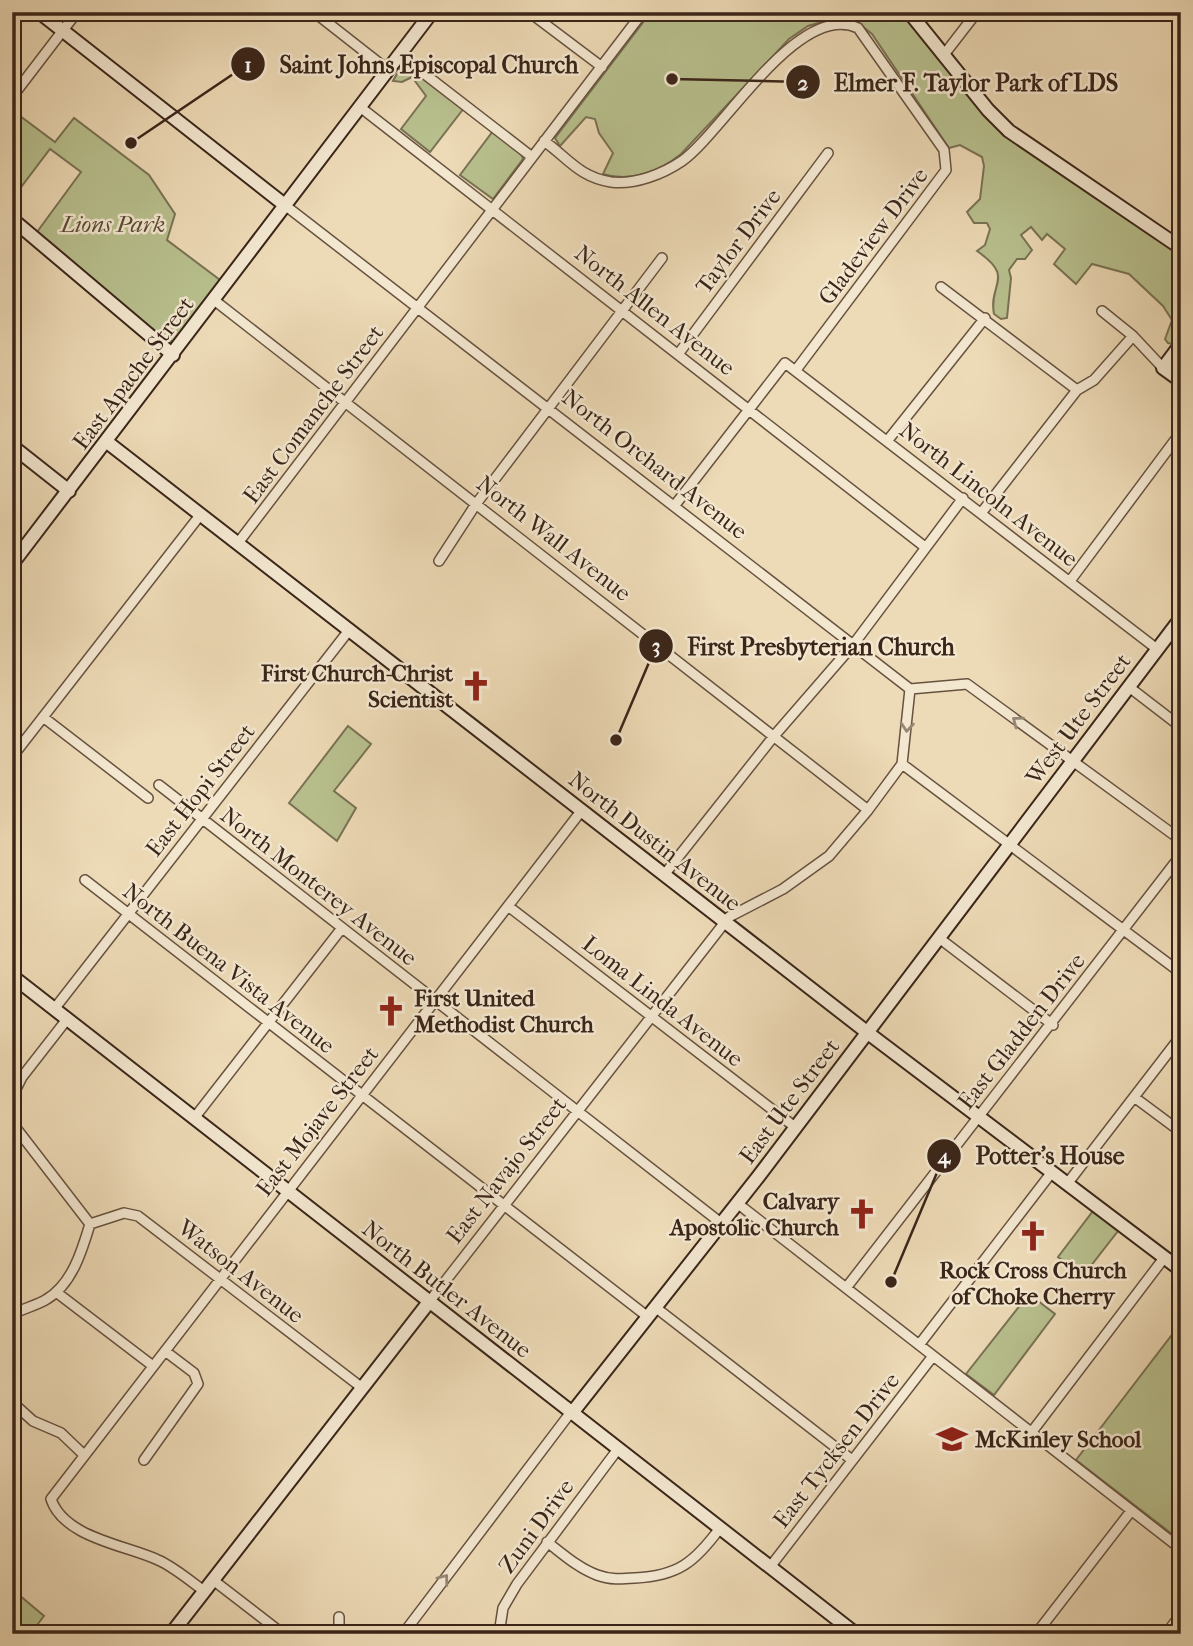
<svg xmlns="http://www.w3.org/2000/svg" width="1193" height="1646" viewBox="0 0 1193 1646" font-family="'IM FELL French Canon',serif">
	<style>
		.green { fill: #b8c08e; stroke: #797254; stroke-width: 2 }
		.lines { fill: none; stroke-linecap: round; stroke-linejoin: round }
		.street-casing { stroke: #675240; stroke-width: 12 }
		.secondary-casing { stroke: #3a2519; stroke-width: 16 }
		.street { stroke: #f3e7d0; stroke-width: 9 }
		.secondary { stroke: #f3e7d0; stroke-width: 12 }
		.oneway { stroke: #968674 }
		.labels { text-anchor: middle; stroke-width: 5; stroke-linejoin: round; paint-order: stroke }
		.park-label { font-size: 23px; font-style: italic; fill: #5a4c36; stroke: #f3e7d0 }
		.street-label { font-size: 23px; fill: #3a2519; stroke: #f3e7d0 }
		.poi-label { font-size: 23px; font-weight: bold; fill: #3a2519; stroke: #f3e7d0; text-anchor: end }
		.leader { fill: none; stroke: #3a2519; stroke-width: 2.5 }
		.callout-dot { fill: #3a2519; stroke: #f3e7d0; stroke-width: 2.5 }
		.mark-label { font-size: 21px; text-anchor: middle; font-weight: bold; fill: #fff }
		.callout-label { font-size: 24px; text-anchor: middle; font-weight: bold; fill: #3a2519; stroke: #f3e7d0; stroke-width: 5; stroke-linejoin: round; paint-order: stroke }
	</style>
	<rect width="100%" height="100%" fill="#eddab6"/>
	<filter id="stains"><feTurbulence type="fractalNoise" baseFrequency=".00286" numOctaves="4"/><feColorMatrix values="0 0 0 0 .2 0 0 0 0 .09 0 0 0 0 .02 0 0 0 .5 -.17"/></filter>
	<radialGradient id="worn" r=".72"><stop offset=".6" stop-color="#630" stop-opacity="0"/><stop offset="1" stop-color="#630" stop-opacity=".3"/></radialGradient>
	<path class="green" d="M651,12H904L992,122L1181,253V333L1173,344L1168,343L1165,339L1172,320L1163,306L1129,274L1092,264L1076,284L1054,264L1065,249L1047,234L1042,240L1031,227L1021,235L1032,250L1025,259H1017L1009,270L1011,278L1007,318L1001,319L994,314C988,283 1016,278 977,251L985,245L990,229L987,223H974L967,212L980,199L984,166L982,157L960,145L949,148L872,34L858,23L839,17L808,26L789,39L681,154C660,171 630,183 603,174L613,153L599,133L595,119L586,117L560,146L555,138Z
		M403,63L464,108L430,152L401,129L426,96L412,77L402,82L393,81Z
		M12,110L55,142L74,118L149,175L175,214L167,240L220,280L174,341H166L37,232L81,172L50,149L12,199Z
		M493,131L522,155L523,159L493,199L460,175Z
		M348,726L371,744L334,791L356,808L337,841L289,803Z
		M1093,1211L1118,1231L1083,1276L1058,1257Z
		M1029,1294L1055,1314L994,1395L966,1374Z
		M1181,1323V1541L1076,1460Z
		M12,1589L44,1616L30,1634H12Z"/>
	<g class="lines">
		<g class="street-casing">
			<path id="street" d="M314,12L388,70
				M529,12L602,67
				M400,55L532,157
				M943,56L977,12
				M12,97L77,12
				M360,107L925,547
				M544,141C568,158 579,177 611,182C635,185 663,174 682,161C723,132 799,0 858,28L944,150L946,170L796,370
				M286,206L910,689
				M941,287L1077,390
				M214,300L868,810
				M1102,311L1133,336
				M679,353L828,153
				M888,440L985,318
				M675,505L785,363L1157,649
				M982,512L1077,390L1094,380L1133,336L1163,368
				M238,543L643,12
				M439,561L476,504L662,258
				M1070,581L1181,432
				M1129,687L1181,727
				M910,689L967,684L1181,840
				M43,717L148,798
				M12,757L201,514
				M902,764L1181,973
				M159,785L721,1223
				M664,875L774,736L853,645L963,498
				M85,880L648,1317
				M508,906L795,1127
				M939,938L1053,1025
				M55,1008L350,629
				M12,1097L22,1077L68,1018
				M1134,1097L1181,1132
				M12,1115L16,1128L90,1224
				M195,1117L342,928
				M1067,1184L1181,1036
				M737,1203L1181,1549
				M90,1224L124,1213L138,1216L361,1387
				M846,1288L1181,855
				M56,1292L153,1366
				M429,1302L729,917L783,889L829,856L868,810L902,764L910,689
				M655,1307L852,1460
				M12,1315C23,1308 36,1306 47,1299C72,1284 82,1251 90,1224
				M919,1345L1052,1172
				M12,1402L33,1421L61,1433L84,1455
				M1031,1433L1164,1258
				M144,1460L198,1384L194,1373L165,1351
				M51,1499L582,810
				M51,1499C64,1538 126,1545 158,1560C174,1567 189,1580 204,1591
				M547,1542C563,1554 578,1568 597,1575C610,1580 622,1579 635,1578C678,1576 695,1562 720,1528
				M770,1567L933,1356
				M213,1580L283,1634
				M334,1634L339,1628V1617
				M403,1634L571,1412
				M499,1634L503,1608L517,1584L618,1449
				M1036,1634L1131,1511
				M1166,1634L1181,1614"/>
		</g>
		<g class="secondary-casing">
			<path id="secondary" d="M39,12L286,206
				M909,12L988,110L1009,131L1181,248
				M12,219L173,355
				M1181,344L1163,368L1181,381
				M107,442L868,1033L1181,1270
				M12,446L69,491
				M12,564L432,12
				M12,976L856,1634
				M572,1413L758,1177L1181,618
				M171,1634L429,1302"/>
		</g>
		<use href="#street" class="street"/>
		<use href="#secondary" class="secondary"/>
	</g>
	<defs><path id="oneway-chevron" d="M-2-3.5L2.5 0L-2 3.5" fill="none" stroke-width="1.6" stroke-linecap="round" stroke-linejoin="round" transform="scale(1.75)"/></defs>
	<g class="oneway">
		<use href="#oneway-chevron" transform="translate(1017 721) rotate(-143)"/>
		<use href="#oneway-chevron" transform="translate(907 727) rotate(95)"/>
		<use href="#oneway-chevron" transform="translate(444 1579) rotate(-53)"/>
	</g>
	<defs>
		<g id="church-bare" transform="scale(2.415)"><path d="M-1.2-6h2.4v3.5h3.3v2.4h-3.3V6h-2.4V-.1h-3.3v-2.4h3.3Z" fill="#8f2418" stroke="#f3e7d0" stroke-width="2.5" paint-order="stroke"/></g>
		<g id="school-bare" transform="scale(2.415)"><path d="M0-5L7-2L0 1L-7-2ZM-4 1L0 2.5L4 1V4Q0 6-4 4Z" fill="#8f2418" stroke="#f3e7d0" stroke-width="2.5" paint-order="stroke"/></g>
	</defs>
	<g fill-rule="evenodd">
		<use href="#church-bare" x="476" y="686"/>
		<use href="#church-bare" x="391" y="1011"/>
		<use href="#church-bare" x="862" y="1214"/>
		<use href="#church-bare" x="1033" y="1236"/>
		<use href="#school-bare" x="952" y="1439"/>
	</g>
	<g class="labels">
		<g class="park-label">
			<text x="113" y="232">Lions Park</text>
		</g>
		<g class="street-label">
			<text transform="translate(873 236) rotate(-53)" y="8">Gladeview Drive</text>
			<text transform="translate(738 241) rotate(-53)" y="8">Taylor Drive</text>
			<text transform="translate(655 310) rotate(38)" y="8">North Allen Avenue</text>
			<text transform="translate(133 373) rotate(-53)" y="8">East Apache Street</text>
			<text transform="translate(313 414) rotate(-53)" y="8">East Comanche Street</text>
			<text transform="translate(655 464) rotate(38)" y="8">North Orchard Avenue</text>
			<text transform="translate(989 494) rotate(38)" y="8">North Lincoln Avenue</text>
			<text transform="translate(554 538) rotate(38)" y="8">North Wall Avenue</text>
			<text transform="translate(1078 719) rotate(-53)" y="8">West Ute Street</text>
			<text transform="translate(200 790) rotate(-52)" y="8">East Hopi Street</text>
			<text transform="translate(655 841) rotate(38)" y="8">North Dustin Avenue</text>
			<text transform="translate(319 886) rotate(38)" y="8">North Monterey Avenue</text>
			<text transform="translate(229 968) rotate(38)" y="8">North Buena Vista Avenue</text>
			<text transform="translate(663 1001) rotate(38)" y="8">Loma Linda Avenue</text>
			<text transform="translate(1021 1031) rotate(-52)" y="8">East Gladden Drive</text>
			<text transform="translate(789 1101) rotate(-53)" y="8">East Ute Street</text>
			<text transform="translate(317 1121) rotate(-52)" y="8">East Mojave Street</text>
			<text transform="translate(506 1170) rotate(-52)" y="8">East Navajo Street</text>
			<text transform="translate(241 1271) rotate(38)" y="8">Watson Avenue</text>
			<text transform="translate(447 1289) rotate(38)" y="8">North Butler Avenue</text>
			<text transform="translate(836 1450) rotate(-52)" y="8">East Tycksen Drive</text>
			<text transform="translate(536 1526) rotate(-54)" y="8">Zuni Drive</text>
		</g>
		<g class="poi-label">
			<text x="453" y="681">First Church-Christ<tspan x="453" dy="26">Scientist</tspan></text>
			<text x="414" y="1006" text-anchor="start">First United<tspan x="414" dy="26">Methodist Church</tspan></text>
			<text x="839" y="1209">Calvary<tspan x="839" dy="26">Apostolic Church</tspan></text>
			<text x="1033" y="1278" text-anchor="middle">Rock Cross Church<tspan x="1033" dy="26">of Choke Cherry</tspan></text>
			<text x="975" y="1447" text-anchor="start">McKinley School</text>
		</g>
	</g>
	<path class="leader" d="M131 143L248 64M672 79L803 82M616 740L656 646M891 1282L944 1156"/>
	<g class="callout-dot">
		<circle cx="131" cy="143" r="7"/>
		<circle cx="672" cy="79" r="7"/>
		<circle cx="616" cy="740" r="7"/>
		<circle cx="891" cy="1282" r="7"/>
		<circle cx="248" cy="64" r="18"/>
		<circle cx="803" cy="82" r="18"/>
		<circle cx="656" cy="646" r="18"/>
		<circle cx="944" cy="1156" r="18"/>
	</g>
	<g class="mark-label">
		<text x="248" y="72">1</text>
		<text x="803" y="90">2</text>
		<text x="656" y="653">3</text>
		<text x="944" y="1163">4</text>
	</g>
	<g class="callout-label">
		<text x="429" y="73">Saint Johns Episcopal Church</text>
		<text x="976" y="91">Elmer F. Taylor Park of LDS</text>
		<text x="821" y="655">First Presbyterian Church</text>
		<text x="1050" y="1164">Potter's House</text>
	</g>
	<rect width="1193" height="1646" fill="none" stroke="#eddab6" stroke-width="42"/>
	<rect x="14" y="14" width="1165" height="1618" fill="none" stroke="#3a2519" stroke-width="3.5"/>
	<rect x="21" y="21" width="1151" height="1604" fill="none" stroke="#3a2519" stroke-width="2"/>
	<rect width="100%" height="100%" filter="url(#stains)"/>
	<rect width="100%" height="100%" fill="url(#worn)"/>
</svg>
